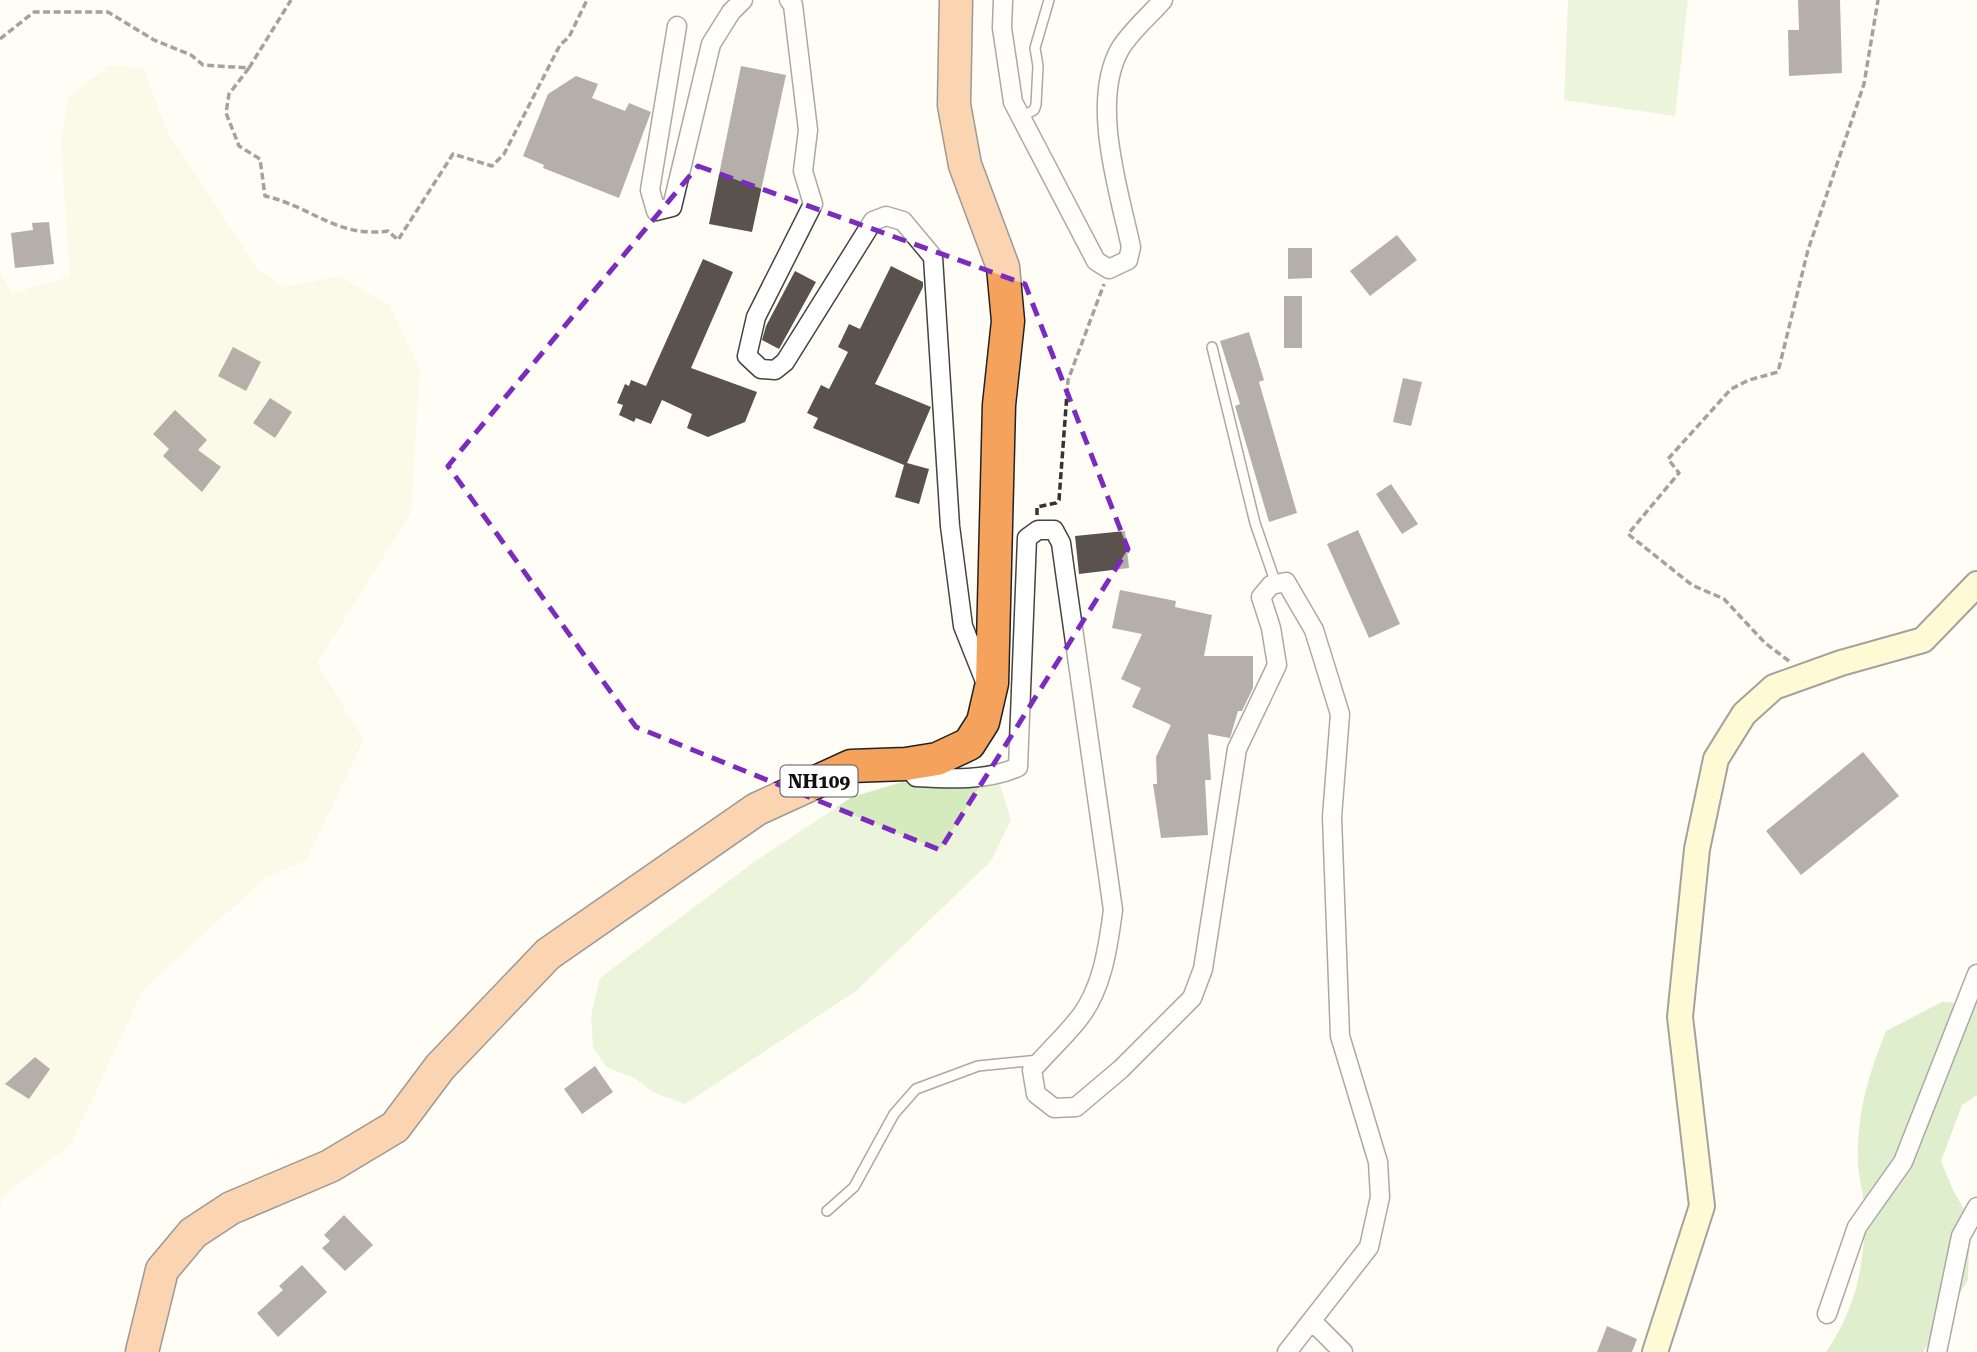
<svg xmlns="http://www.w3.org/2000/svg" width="1977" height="1352" viewBox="0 0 1977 1352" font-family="'Roboto Serif',serif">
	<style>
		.farmland { fill: #f6f3d4 }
		.green { fill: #d5ebbd }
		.forest { fill: #b9dc9c }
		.building { fill: #5a524d }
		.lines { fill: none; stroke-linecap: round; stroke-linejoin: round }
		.lane-casing { stroke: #444; stroke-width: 12 }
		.street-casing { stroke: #444; stroke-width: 21 }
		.secondary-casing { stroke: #333; stroke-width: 28 }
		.highway-casing { stroke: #222; stroke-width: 35 }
		.path { stroke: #333; stroke-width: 3.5; stroke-dasharray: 7 3.5; stroke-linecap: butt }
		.lane { stroke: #fff; stroke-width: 9 }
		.street { stroke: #fff; stroke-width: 18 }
		.secondary { stroke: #fff6b0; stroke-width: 24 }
		.highway { stroke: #f5a25d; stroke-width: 32 }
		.marked { fill: none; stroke: #7b2cbf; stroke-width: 5; stroke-dasharray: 14 9; stroke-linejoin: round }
		.labels { text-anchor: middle; stroke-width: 7; stroke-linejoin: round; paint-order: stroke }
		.shield { fill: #fff; stroke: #585858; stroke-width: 2 }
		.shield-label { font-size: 19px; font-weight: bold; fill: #111 }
	</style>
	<rect width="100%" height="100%" fill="#fffdf5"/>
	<path class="farmland" d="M110,65L144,69L166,130L258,270L284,287L338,276L389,304L420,369L411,513L317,663L364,740L306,860L266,877L143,990L71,1144L3,1196L0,1208V272L12,293L70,277L61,142L68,97Z"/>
	<path class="green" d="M1568,0H1688L1675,116L1564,100Z
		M902,782L961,789L1000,785L1011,820L991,861L856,991L685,1104L653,1092L636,1079L606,1067L593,1047L591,1016L600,978L754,862L852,797Z"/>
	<path class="forest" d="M1942,1002L1977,1004V1095L1962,1105L1941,1161L1953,1190L1970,1220L1968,1280L1923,1352H1826C1856,1308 1864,1268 1865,1215C1865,1197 1858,1179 1858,1162C1857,1113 1868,1076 1886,1031Z"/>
	<path class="building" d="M1798,0H1840L1842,73L1789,76L1788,30H1799Z
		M741,66L786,75L752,232L709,224Z
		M576,76L598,84L592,98L625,111L629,103L651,112L619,198L543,168L544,165L523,156L548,94Z
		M49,222L54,264L15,268L11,233L33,230L32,223Z
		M1397,235L1417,260L1370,296L1350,271Z
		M1288,248H1312V278L1288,279Z
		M703,259L733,272L691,368L757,392L745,422L708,437L687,428L692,414L662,400L651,424L636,418L634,422L619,415L623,405L617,403L625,384L629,386L631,380L646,386Z
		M891,266L923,282V287L875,384L931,407L907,463L929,469L919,504L895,497L904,465L813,428L818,418L807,413L821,385L829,389L848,352L838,347L849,324L860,329Z
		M795,271L816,282L779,349L762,340L766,326Z
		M1284,296H1302V348H1284Z
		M1249,332L1264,380L1259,382L1297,513L1269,522L1235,406L1240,404L1220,341Z
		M233,347L261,362L246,391L218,376Z
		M1403,378L1422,382L1411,426L1393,422Z
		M270,398L292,412L275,438L253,423Z
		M175,410L207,440L198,450L221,467L202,492L163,456L169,449L153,434Z
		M1391,484L1418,524L1402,534L1376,494Z
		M1358,530L1400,624L1369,638L1327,544Z
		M1125,531L1129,568L1079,574L1075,536Z
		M1120,590L1176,601L1175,607L1212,615L1204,656H1253V688L1242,711H1238L1230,738L1208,734L1211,780H1205L1208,835L1161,838L1153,784H1157L1156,757L1171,725L1132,707L1141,688L1121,679L1142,634L1112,628Z
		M1863,752L1899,796L1801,875L1766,831Z
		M35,1057L50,1069L29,1099L5,1084Z
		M595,1066L613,1092L582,1114L564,1089Z
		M344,1215L373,1245L345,1271L322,1248L330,1241L324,1235Z
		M302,1265L327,1292L278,1337L257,1313L283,1290L279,1286Z
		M1607,1326L1637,1339L1632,1352H1597Z"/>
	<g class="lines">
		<g class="lane-casing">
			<path id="lane" d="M1021,117L1034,110L1036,105L1038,66L1035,48L1049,0
				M1212,347L1255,523L1276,584
				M827,1211L854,1187L894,1114L916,1089L978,1066L1039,1060"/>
		</g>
		<g class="street-casing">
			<path id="street" d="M789,0L793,5L808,130L803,171L813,204L756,317L747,356L761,369L775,370L785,362L873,221L886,216L903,221L933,257L950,526L963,626L986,684
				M1003,0L1002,28L1013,102L1096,261L1109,269L1128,260L1131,247C1119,191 1090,102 1120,49C1130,32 1150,15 1163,0
				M677,26L650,190L656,211L672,207L711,44L731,12L743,0
				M907,766L916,777C948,779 988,781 1018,767L1027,538L1038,530H1054L1061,543L1066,579L1113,910C1108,948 1102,992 1076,1022C1062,1039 1046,1054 1032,1070L1036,1094L1054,1108L1076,1107L1121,1069L1192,998L1203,969L1237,749L1277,665L1271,628L1261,597L1271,585L1286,582L1314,630L1340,714L1332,817L1340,1036L1378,1162L1380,1197L1369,1247L1287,1352
				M1827,1314L1857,1227L1903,1162L1977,974
				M1312,1321L1343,1352
				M1937,1352L1961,1236L1977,1207"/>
		</g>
		<g class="secondary-casing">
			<path id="secondary" d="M1655,1352L1702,1206L1680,1017L1697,849L1716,759L1744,714L1774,687L1841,663L1923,640L1977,584"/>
		</g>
		<g class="highway-casing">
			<path id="highway" d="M142,1352L162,1270L193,1233L231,1208L330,1166L395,1127L440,1067L548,954L757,809L851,766L906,764L937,759L969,744L983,722L992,683L999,405L1008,321L1003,267L965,165L954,105L956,0"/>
		</g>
		<path class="path" d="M0,39L34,12H108L154,40L191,55L203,65L249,68L291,0
			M249,68L229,94L226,113L239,146L260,159L265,196C313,207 336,238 388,231L398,240L453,154L492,166L504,154L560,45L569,37L587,0
			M1037,515V507L1056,503L1059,500L1068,380L1104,284
			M1789,661L1765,643L1724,599L1692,585L1628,534L1679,473L1668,459L1731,389L1749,380L1778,372L1808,250L1864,84L1878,0"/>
		<use href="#lane" class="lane"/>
		<use href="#street" class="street"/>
		<use href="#secondary" class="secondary"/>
		<use href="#highway" class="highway"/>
	</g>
	<path d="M0 0H1977V1352H0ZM698,166L1025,284L1128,549L940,850L636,727L448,466Z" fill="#fffdf5" fill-opacity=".55" fill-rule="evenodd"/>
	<path class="marked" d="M698,166L1025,284L1128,549L940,850L636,727L448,466Z"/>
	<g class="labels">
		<rect class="shield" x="780.5" y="765.5" width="77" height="31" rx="5"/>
		<g class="shield-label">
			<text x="819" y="788">NH109</text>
		</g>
	</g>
</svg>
